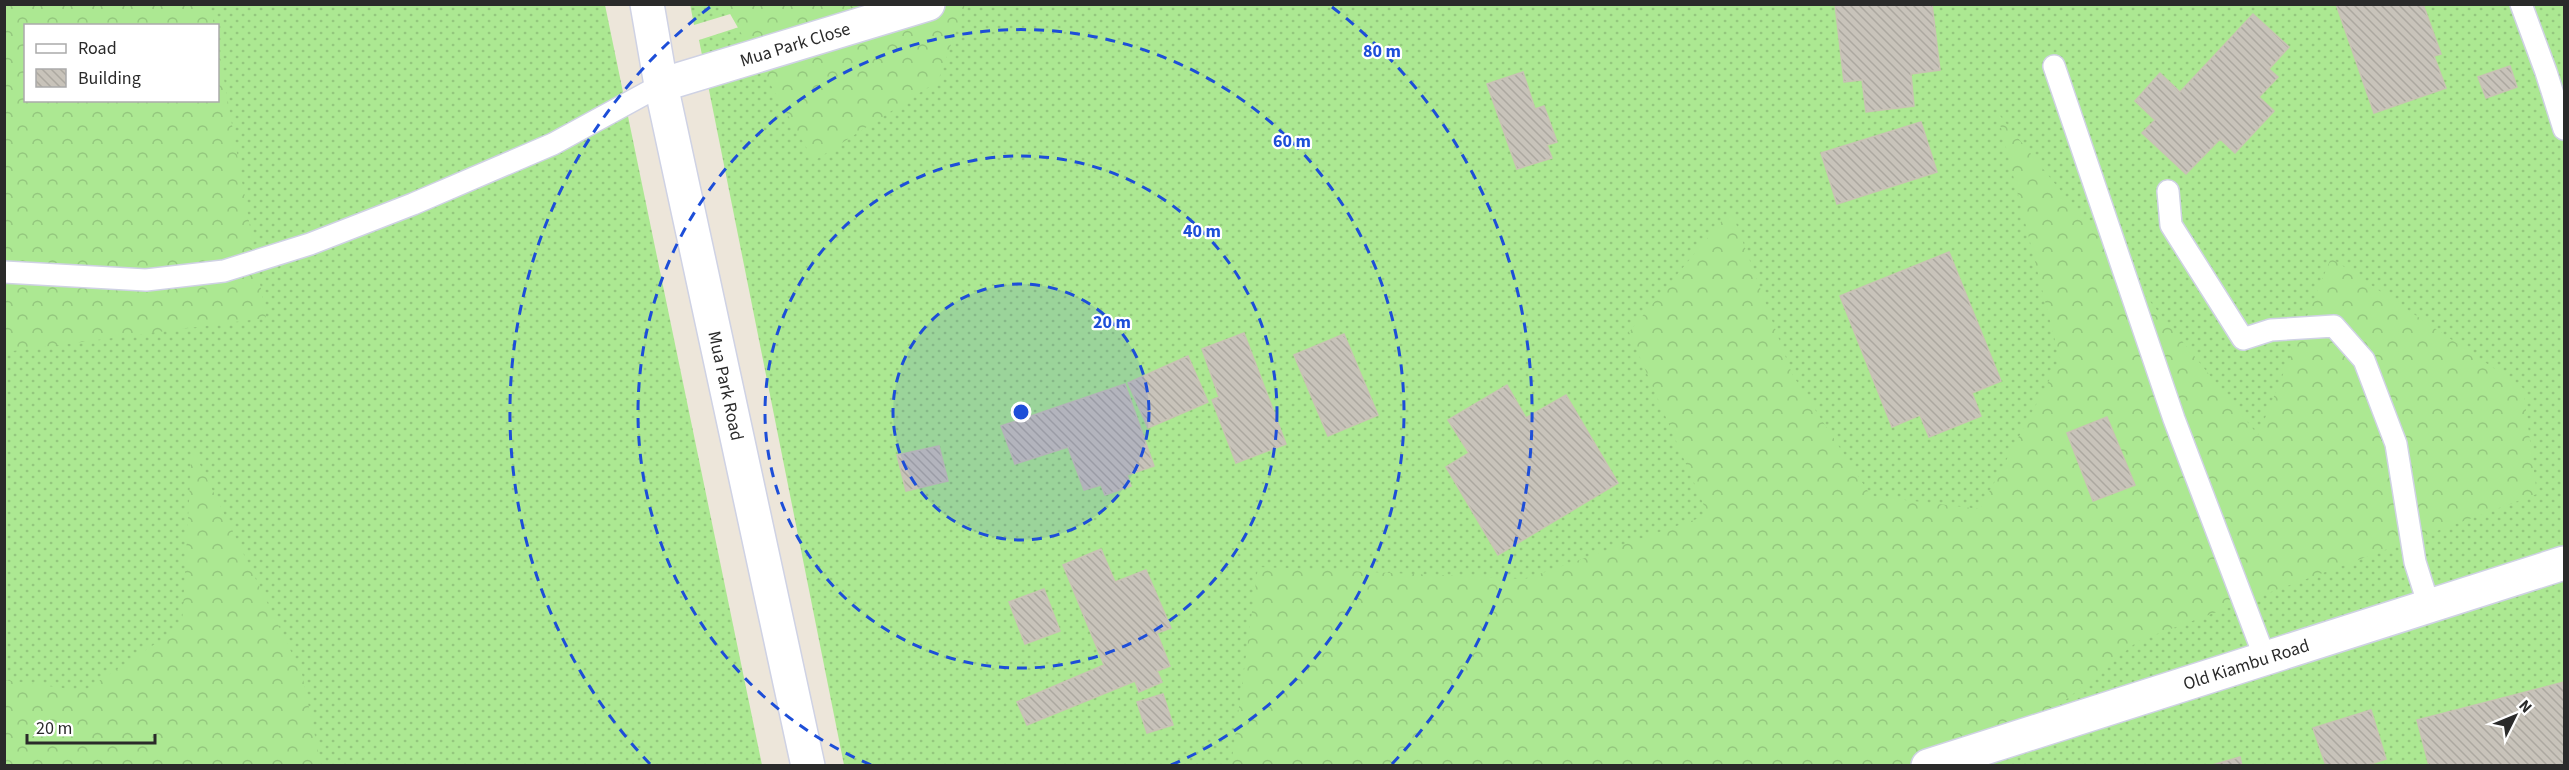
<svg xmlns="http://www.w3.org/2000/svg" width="2569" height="770" viewBox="0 0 2569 770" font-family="'Source Sans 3',sans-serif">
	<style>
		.grass { fill: url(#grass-dots); fill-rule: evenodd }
		.forest { fill: url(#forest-crowns) }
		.building { fill: url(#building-back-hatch); stroke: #c8c2b4; stroke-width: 1.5 }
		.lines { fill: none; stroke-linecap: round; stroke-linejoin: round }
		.lane-casing { stroke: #cfd2e4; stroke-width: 24 }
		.street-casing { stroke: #cfd2e4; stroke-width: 36 }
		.lane { stroke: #fff; stroke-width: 21 }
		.street { stroke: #fff; stroke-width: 33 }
		.ring { fill: none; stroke: #1d4ed8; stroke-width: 3; stroke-dasharray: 10 8 }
		.labels { text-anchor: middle; stroke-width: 4.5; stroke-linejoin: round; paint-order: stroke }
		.street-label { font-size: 18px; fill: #2a2a2a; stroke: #fff }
		.centre { fill: #1d4ed8; stroke: #fff; stroke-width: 3 }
		.ring-label { font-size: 18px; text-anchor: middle; font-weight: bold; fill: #1d4ed8; stroke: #fff; stroke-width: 4.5; stroke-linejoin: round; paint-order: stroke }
	</style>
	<defs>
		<pattern id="grass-dots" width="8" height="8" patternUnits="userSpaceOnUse" patternTransform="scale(1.5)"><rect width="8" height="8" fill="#ace892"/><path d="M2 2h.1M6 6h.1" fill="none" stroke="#94c77e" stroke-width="1.8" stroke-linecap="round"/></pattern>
		<pattern id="forest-crowns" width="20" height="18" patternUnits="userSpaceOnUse" patternTransform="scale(1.5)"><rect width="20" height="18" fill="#ace892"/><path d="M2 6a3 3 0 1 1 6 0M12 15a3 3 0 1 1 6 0" fill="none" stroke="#94c77e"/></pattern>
		<pattern id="building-back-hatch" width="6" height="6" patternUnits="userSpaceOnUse" patternTransform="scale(1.5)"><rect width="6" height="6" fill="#c8c3ba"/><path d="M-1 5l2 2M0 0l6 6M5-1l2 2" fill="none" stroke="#aca8a0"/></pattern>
	</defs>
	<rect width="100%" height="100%" fill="#ede6da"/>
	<path class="grass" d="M690,4L760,5L694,25Z
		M811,4L2564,5V765H844L699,40Z
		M4,5H605L762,765H5ZM26,26H218V100H26Z"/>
	<path class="forest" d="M4,5H210L214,25L26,26V100H218V45L266,318L5,352Z
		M725,5H965L938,81L814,161Z
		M1997,112L2258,435L2331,258L2523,388L2537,494L2138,641L1986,765L1231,766L1258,567L1525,579L1708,515L1629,332L1731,210L1792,374L1871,496L1980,509L2060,360Z
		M192,448L302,674L321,765H5V680L84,691L182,626Z"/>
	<path class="building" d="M1835,4H1932L1940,70L1911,74L1914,106L1866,112L1862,80L1844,82Z
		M2336,4H2423L2441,54L2434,56L2446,88L2374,113Z
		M2253,14L2289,47L2269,69L2278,77L2259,97L2274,111L2235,153L2220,139L2186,174L2142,133L2155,120L2135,101L2160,73L2180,92Z
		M2510,66L2517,87L2486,98L2478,77Z
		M1523,72L1535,109L1544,106L1557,142L1547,145L1552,158L1517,169L1487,84Z
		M1921,122L1937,172L1837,204L1821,153Z
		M1949,252L2001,381L1972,393L1981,416L1929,437L1920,415L1892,427L1840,296Z
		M1244,333L1286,444L1236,463L1212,400L1219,397L1202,349Z
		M1344,334L1378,415L1328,436L1294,355Z
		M1188,356L1208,402L1148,428L1128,383Z
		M1125,384L1154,466L1127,475L1131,486L1105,495L1101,485L1084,490L1068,447L1015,464L1001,426Z
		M1507,385L1526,418L1566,395L1618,483L1498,555L1446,467L1469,453L1448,420Z
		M2107,417L2135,485L2093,501L2067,433Z
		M939,446L948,481L906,491L897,455Z
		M1101,549L1115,582L1146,570L1171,628L1157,633L1170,666L1157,671L1162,682L1139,692L1135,681L1027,725L1017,702L1104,665L1063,565Z
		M1044,589L1060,631L1025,644L1009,602Z
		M2564,682V766H2429L2417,720Z
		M1163,694L1173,725L1147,733L1137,702Z
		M2371,710L2386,759L2365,766H2326L2313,728Z
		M2240,757L2242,766H2209Z"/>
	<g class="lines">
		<g class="lane-casing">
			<path id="lane" d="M2521,4L2546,72L2564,129
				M2054,66L2174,419L2265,658
				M2168,191L2171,225L2243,339L2271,330L2334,326L2364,360L2396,444L2415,562L2429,606
				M4,272L146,280L224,271L310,244L413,204L553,144L661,85"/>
		</g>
		<g class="street-casing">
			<g id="street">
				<path id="s1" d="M647,4L661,85L808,766"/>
				<path id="s2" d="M661,85L928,4"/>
				<path id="s3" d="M1928,766L2564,563"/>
			</g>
		</g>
		<use href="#lane" class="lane"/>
		<use href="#street" class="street"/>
	</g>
	<circle cx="1021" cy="412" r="128" fill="#1d4ed8" fill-opacity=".12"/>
	<g class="ring">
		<circle cx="1021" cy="412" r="128"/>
		<circle cx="1021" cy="412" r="256"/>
		<path d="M871 765A383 383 0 1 1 1171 765"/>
		<path d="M650 764A511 511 0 0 1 710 7M1332 7A511 511 0 0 1 1392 764"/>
	</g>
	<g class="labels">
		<g class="street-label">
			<text dy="6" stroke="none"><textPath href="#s2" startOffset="140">Mua Park Close</textPath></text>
			<text dy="6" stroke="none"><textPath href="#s1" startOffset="390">Mua Park Road</textPath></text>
			<text dy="6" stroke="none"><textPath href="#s3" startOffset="334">Old Kiambu Road</textPath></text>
		</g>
	</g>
	<circle cx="1021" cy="412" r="9" class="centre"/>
	<g class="ring-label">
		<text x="1382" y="57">80 m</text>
		<text x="1292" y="147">60 m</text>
		<text x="1202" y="237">40 m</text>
		<text x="1112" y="328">20 m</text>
	</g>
	<rect width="2569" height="770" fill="none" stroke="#2a2a2a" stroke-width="12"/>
	<rect x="24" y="24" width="195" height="78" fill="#ffffff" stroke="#aaaaaa" stroke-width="1.5"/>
	<rect x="36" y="44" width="30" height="9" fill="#ffffff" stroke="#aaaaaa" stroke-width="1.5"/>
	<text x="78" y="54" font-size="18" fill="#2a2a2a">Road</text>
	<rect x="36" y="69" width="30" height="18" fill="url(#building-back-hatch)" stroke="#aaaaaa" stroke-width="1.5"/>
	<text x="78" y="84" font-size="18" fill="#2a2a2a">Building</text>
	<g transform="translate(2515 716) rotate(47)" stroke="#ffffff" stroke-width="4.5" paint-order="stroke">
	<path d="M0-4.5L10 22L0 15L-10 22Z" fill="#2a2a2a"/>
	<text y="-9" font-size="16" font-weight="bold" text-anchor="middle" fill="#2a2a2a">N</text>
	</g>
	<path d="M27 734v9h128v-9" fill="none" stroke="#2a2a2a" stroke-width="3"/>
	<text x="36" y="734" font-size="18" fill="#2a2a2a" stroke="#ffffff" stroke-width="4.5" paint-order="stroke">20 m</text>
</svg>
